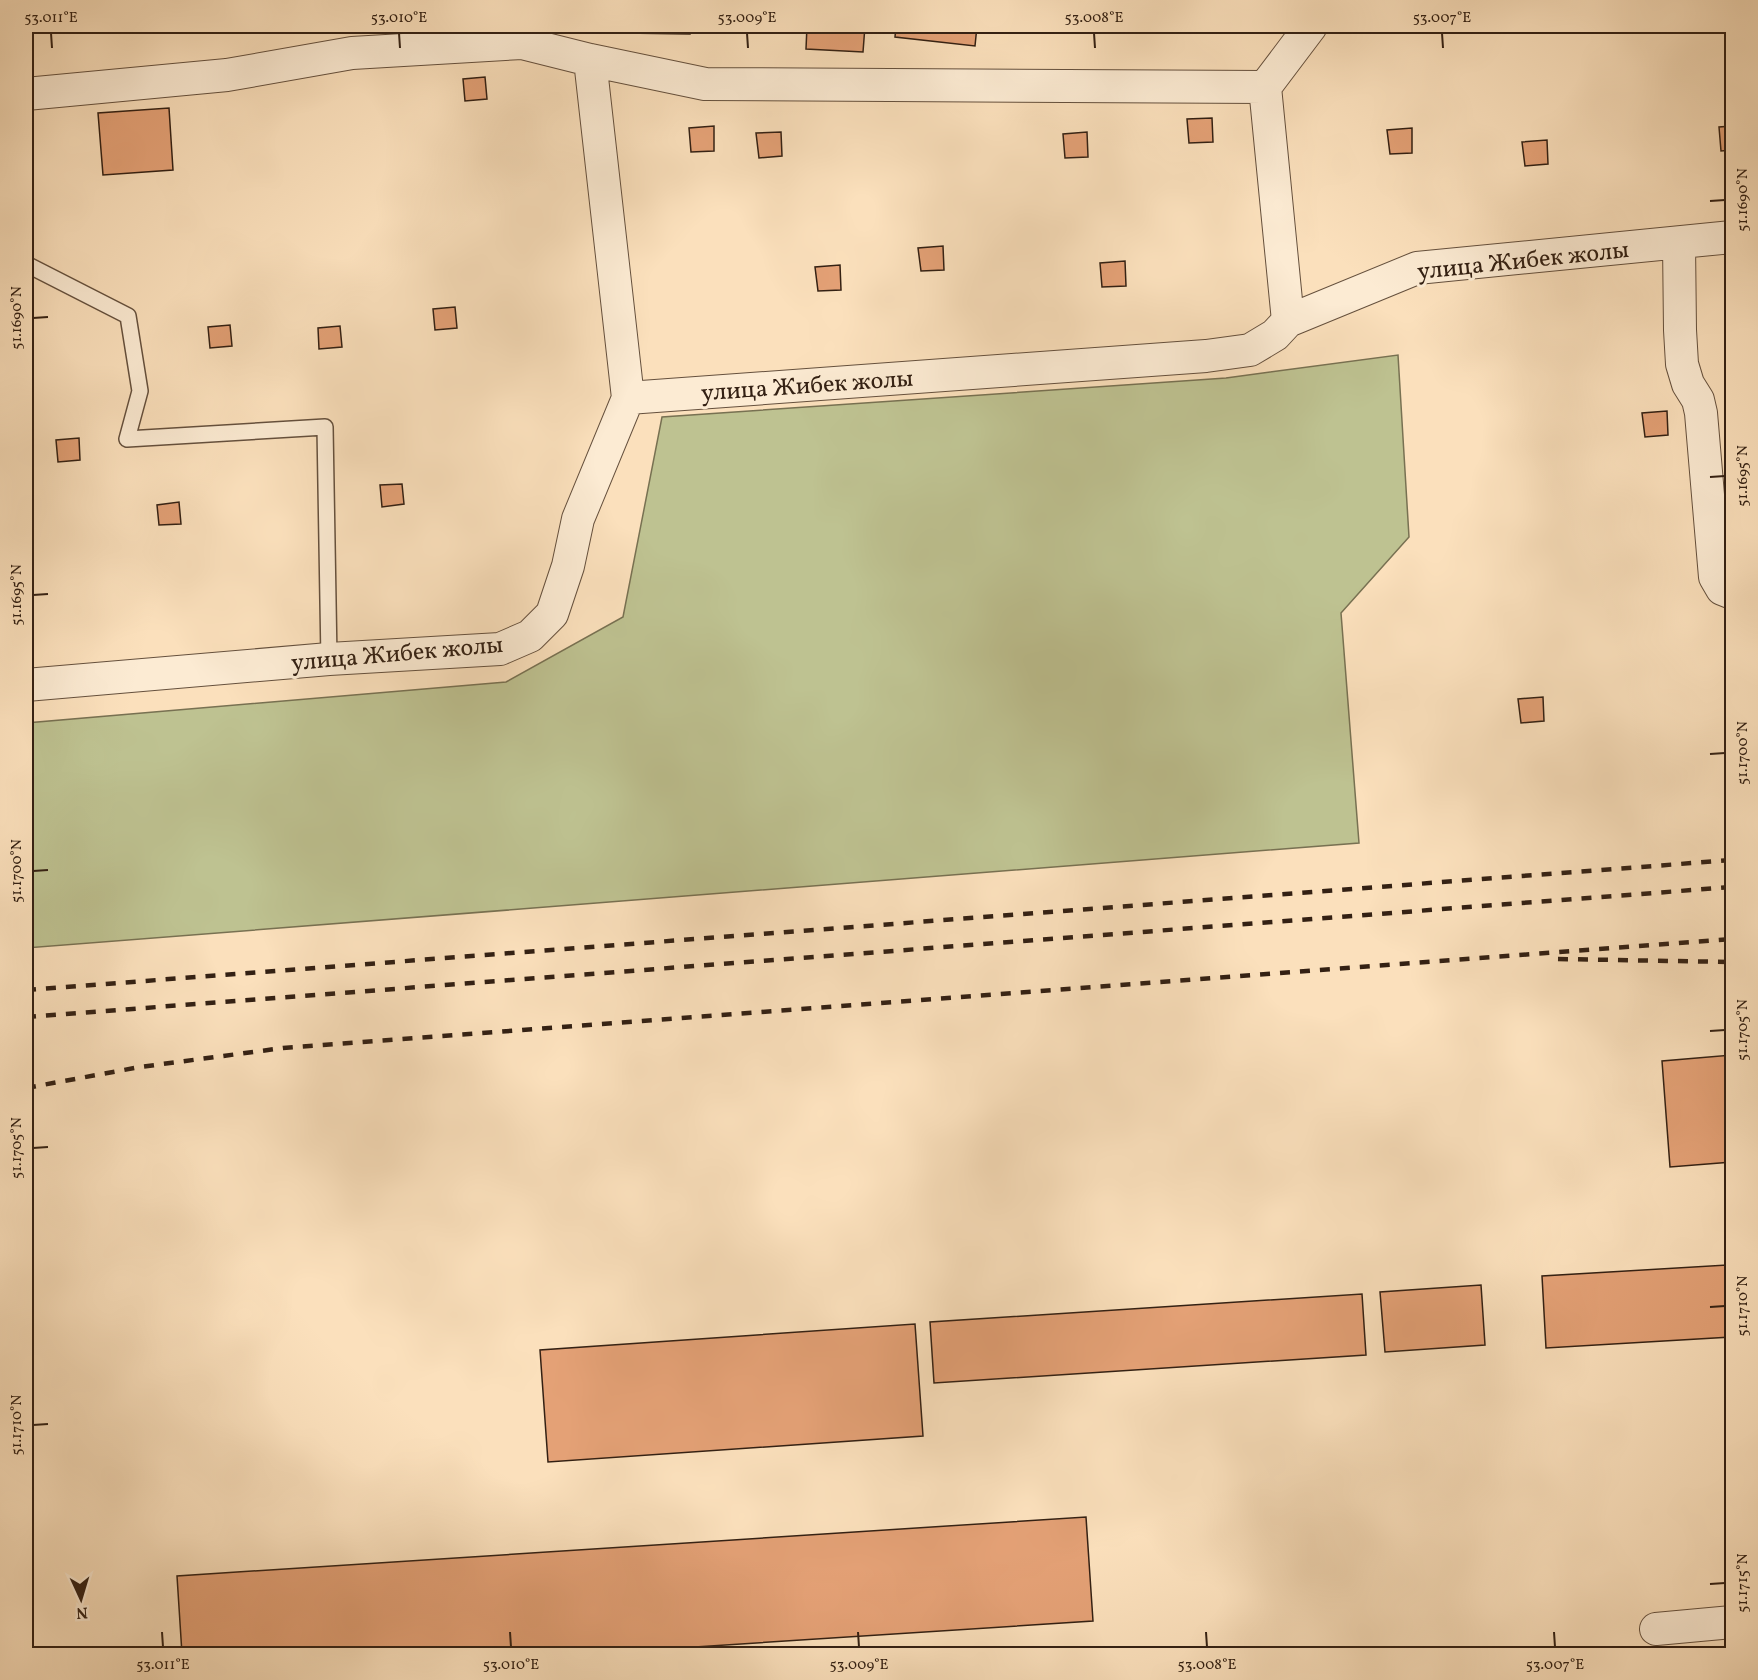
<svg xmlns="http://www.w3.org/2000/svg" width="1758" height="1680" viewBox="0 0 1758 1680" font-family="Vollkorn,serif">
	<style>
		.green { fill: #bec291; stroke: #787152; stroke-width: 1.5 }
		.building { fill: #e4a176; stroke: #332013; stroke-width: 1.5 }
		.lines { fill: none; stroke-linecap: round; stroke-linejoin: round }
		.service-casing { stroke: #65503d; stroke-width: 18 }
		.minor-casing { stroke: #65503d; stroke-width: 34 }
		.service { stroke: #fcebd3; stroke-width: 15 }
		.minor { stroke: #fcebd3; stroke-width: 32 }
		.rail { stroke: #332013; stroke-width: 4.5; stroke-dasharray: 10 10; stroke-linecap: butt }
		.ticks { fill: none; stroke: #332013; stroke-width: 2 }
		.labels { text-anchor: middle; stroke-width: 6; stroke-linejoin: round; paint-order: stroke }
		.street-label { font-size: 24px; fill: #332013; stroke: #fcebd3 }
		.neatline { fill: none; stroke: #332013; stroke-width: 2 }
		.ticks-label { font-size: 15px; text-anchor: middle; fill: #332013 }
	</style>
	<rect width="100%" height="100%" fill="#fbe0bc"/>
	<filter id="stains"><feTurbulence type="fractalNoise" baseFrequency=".00333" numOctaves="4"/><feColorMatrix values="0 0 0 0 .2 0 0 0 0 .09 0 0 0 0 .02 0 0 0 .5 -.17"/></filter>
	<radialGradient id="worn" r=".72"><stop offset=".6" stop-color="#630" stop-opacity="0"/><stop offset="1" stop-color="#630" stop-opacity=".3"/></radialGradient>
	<path class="green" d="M1398,355L1409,537L1341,613L1359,843L26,948V723L506,682L623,617L662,417L1226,378Z"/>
	<path class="building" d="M387,26H485L387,31Z
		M623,26H690V34L623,33Z
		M807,26H865L863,52L806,49Z
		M896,26H977L975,46L895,37Z
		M485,77L487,99L465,101L463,79Z
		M169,108L173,170L103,175L98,113Z
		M1212,118L1213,142L1189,143L1187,119Z
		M714,126V151L691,152L689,128Z
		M1732,126V150L1721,151L1719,127Z
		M1412,128V153L1390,154L1387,130Z
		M781,132L782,156L759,158L756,133Z
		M1087,132L1088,157L1065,158L1063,134Z
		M1547,140L1548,164L1525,166L1522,142Z
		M943,246L944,270L921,271L918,248Z
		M1125,261L1126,286L1102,287L1100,263Z
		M840,265L841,290L818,291L815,267Z
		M455,307L457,328L435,330L433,309Z
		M230,325L232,346L210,348L208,327Z
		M340,326L342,347L319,349L318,328Z
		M1667,411L1668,435L1645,437L1642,413Z
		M79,438L80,460L58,462L56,440Z
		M402,484L404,504L382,507L380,485Z
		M179,502L181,524L159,525L157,505Z
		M1543,697L1544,721L1521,723L1518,699Z
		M1732,1055V1162L1670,1167L1662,1061Z
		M1727,1265L1731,1337L1546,1348L1542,1276Z
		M1481,1285L1485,1345L1385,1352L1380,1292Z
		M1362,1294L1366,1355L934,1383L930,1322Z
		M915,1324L923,1436L548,1462L540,1350Z
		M1086,1517L1093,1621L587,1654H182L177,1576Z"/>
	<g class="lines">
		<g class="service-casing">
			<path id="service" d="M26,264L128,316L140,391L127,439L325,427L329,659"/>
		</g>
		<g class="minor-casing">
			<path id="minor" d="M590,60L628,398
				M1265,87L1288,321
				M26,94L227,75L352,53L522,43L590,60L705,84L1265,87L1311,26
				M1679,243L1680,330L1682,364L1688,384L1698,400L1701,413L1715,577L1722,589L1732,593
				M26,685L329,659L500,649L530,636L552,614L568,566L578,519L628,398L1206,356L1250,350L1275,335L1288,321L1417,268L1732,237
				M1656,1629L1732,1622"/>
		</g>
		<use href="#service" class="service"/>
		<use href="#minor" class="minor"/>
		<path class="rail" d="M1558,959L1732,962
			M26,990L1732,860
			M26,1017L1732,887
			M26,1088L140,1067L283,1048L1732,939"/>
	</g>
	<path class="ticks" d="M51,33L52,48M399,33L400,48M747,33L748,48M1094,33L1095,48M1442,33L1443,48M1710,201L1725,200M33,318L48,317M1710,477L1725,476M33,595L48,594M1710,754L1725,753M33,871L48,870M1710,1031L1725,1030M33,1148L48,1147M1710,1307L1725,1306M33,1425L48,1424M1710,1584L1725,1583M162,1632L163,1647M510,1632L511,1647M858,1632L859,1647M1206,1632L1207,1647M1554,1632L1555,1647"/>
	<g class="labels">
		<g class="street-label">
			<text transform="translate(1523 260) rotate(-6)" y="8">улица Жибек жолы</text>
			<text transform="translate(807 385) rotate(-4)" y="8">улица Жибек жолы</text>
			<text transform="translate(397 653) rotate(-5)" y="8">улица Жибек жолы</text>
		</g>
	</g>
	<rect width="1758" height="1680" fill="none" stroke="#fbe0bc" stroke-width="66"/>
	<g transform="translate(81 1599) rotate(176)" stroke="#fcebd3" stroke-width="4.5" paint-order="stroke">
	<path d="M0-4.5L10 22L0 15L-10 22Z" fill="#332013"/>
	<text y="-9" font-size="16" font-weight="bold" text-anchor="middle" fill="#332013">N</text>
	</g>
	<rect x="33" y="33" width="1692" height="1614" class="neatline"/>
	<g class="ticks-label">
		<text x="51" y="22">53.011°E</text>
		<text x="399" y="22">53.010°E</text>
		<text x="747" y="22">53.009°E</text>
		<text x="1094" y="22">53.008°E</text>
		<text x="1442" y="22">53.007°E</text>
		<text transform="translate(1742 200) rotate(-90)" y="5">51.1690°N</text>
		<text transform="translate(16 318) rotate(-90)" y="5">51.1690°N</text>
		<text transform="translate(1742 476) rotate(-90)" y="5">51.1695°N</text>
		<text transform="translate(16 595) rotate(-90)" y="5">51.1695°N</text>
		<text transform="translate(1742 753) rotate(-90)" y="5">51.1700°N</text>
		<text transform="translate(16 871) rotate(-90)" y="5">51.1700°N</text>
		<text transform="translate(1742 1030) rotate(-90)" y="5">51.1705°N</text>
		<text transform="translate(16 1148) rotate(-90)" y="5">51.1705°N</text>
		<text transform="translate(1742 1306) rotate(-90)" y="5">51.1710°N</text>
		<text transform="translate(16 1425) rotate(-90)" y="5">51.1710°N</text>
		<text transform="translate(1742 1583) rotate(-90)" y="5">51.1715°N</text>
		<text x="163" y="1669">53.011°E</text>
		<text x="511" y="1669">53.010°E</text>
		<text x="859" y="1669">53.009°E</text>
		<text x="1207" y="1669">53.008°E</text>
		<text x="1555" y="1669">53.007°E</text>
	</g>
	<rect width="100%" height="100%" filter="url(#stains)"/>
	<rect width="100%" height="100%" fill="url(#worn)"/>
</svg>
